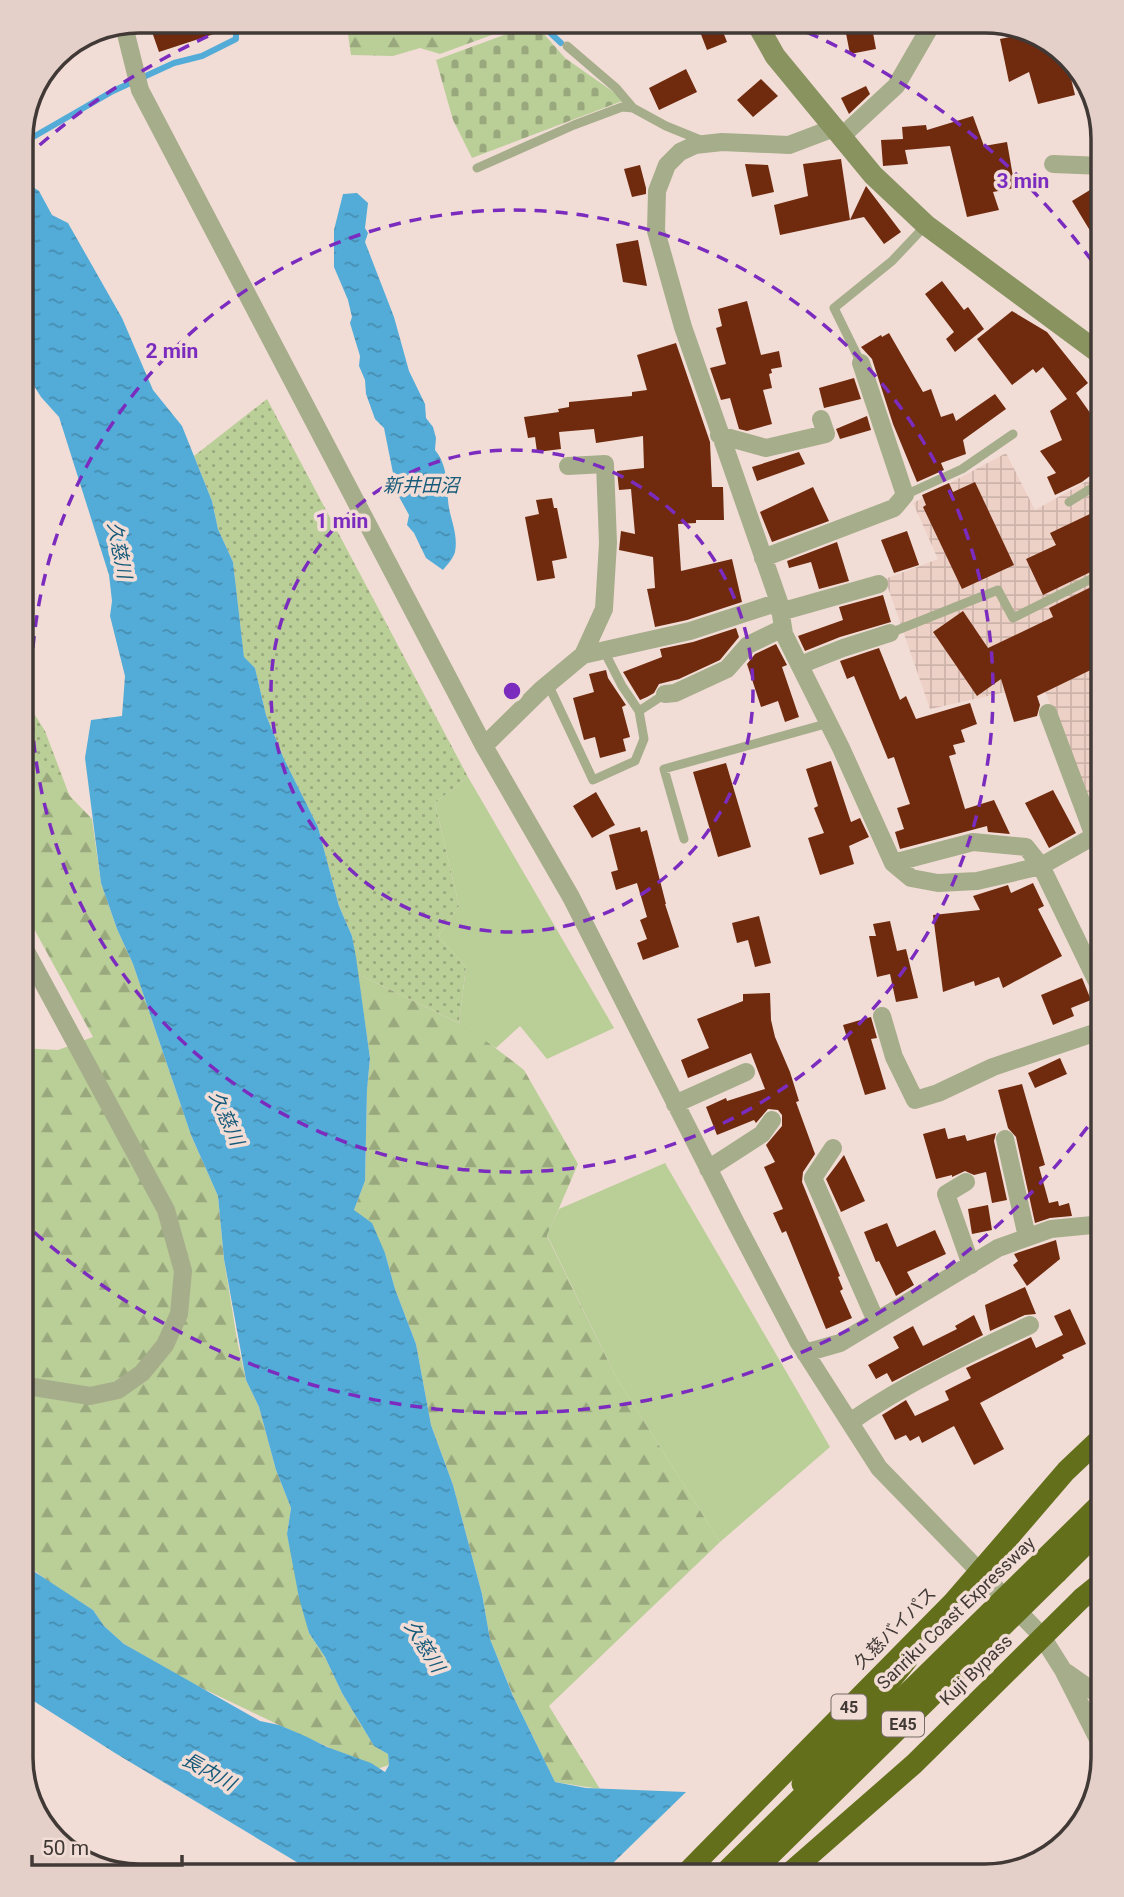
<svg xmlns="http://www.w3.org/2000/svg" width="1124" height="1897" viewBox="0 0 1124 1897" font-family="Roboto,'Noto Sans JP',sans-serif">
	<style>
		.industrial { fill: url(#industrial-grid) }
		.grass { fill: url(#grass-dots) }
		.forest { fill: url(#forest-firs) }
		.cemetery { fill: url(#cemetery-stones) }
		.garden { fill: #bace98 }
		.water { fill: url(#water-ripples) }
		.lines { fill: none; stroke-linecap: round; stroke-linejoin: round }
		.stream { stroke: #53acd8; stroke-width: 6 }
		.building { fill: #702a0e }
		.lane { stroke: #a6ad8b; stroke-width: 9 }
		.street { stroke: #a6ad8b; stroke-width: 18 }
		.secondary { stroke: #899360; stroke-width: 21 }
		.highway { stroke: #636f1b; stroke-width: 21 }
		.highway-bridge { stroke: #636f1b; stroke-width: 21 }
		.ring { fill: none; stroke: #7b2cbf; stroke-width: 3.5; stroke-dasharray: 12 9 }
		.labels { text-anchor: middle; stroke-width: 7; stroke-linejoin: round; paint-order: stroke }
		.shield { fill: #f2ddd6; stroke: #766a66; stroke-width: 2 }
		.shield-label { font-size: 16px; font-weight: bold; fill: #413936 }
		.street-label { font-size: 18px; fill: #413936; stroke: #f2ddd6 }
		.water-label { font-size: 19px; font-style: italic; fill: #175b7a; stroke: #f2ddd6 }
		.rim { fill: none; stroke: #413936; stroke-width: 3.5 }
		.centre { fill: #7b2cbf; stroke: #f2ddd6; stroke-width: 3.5 }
		.ring-label { font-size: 21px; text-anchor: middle; font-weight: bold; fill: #7b2cbf; stroke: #f2ddd6; stroke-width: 7; stroke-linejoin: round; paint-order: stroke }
	</style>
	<defs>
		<pattern id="industrial-grid" width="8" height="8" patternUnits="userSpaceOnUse" patternTransform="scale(1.75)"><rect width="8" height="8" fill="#eed1c6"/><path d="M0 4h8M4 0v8" fill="none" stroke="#cdb4ab"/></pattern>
		<pattern id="grass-dots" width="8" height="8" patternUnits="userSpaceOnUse" patternTransform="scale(1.75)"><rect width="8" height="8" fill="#bace98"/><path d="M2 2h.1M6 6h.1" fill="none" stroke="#99a87d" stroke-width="1.8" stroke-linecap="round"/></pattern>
		<pattern id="forest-firs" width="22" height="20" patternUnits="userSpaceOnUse" patternTransform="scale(1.75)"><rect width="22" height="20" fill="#bace98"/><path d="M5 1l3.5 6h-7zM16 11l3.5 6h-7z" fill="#99a87d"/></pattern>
		<pattern id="cemetery-stones" width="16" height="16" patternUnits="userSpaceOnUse" patternTransform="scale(1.75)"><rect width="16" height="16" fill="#bace98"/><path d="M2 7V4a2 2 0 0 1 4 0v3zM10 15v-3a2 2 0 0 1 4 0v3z" fill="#99a87d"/></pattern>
		<pattern id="water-ripples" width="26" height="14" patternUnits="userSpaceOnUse" patternTransform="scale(1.75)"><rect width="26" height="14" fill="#53acd8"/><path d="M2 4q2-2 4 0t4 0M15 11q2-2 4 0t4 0" fill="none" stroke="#468db0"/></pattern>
	</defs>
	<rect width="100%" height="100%" fill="#f2ddd6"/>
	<path class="industrial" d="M1006,453L1035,510L1103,472V823L1099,825L1042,684L930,709L885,579L938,559L913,503Z"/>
	<path class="grass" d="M267,399L468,777L435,803L459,906L438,936L466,967L459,1023L358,974L352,936L339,906L318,827L284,759L266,715L255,668L244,658L233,562L218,529L212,501L194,456Z
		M21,693L45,731L70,797L37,762L21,755Z"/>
	<path class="forest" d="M516,26L440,54L420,48L393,56L351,55L347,27Z
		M21,755L37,762L92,819L101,883L117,929L133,964L191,1135L218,1196L224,1259L237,1340L246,1380L259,1407L276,1470L291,1508L287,1534L309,1633L325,1657L342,1693L374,1746L388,1754L389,1765L377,1769L279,1725L181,1678L124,1644L104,1626L93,1610L50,1583L21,1560V1048L58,1050L93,1037L21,905Z
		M358,974L471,1029L524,1070L578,1164L547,1236L616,1377L720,1542L549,1706L600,1789L555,1782L515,1700L490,1639L482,1594L453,1485L431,1425L416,1344L395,1289L385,1253L354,1210L365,1181L367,1090L370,1058Z"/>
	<path class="cemetery" d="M528,26H537L565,58L625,100L472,158L453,120L436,60Z"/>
	<path class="garden" d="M468,777L614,1028L547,1059L520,1026L496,1048L459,1023L466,967L438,936L459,906L435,803Z
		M665,1163L830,1447L720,1542L616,1377L547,1235L559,1209Z"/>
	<path class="water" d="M21,169L30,185L39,191L52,215L68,223L122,318L153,390L182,426L212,501L218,529L233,562L244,657L255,668L266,715L284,759L318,827L339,906L352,936L356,957L370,1058L367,1090L365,1181L354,1210L372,1223L385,1253L395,1289L416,1344L431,1425L453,1485L482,1594L490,1639L513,1696L555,1782L586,1788L686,1792L613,1863L622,1876H320L115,1753L21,1693V1563L93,1610L104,1626L124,1644L260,1721L279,1725L305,1736L327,1747L371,1763L385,1772L389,1765L388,1754L374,1746L342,1693L325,1657L309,1633L299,1598L287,1534L291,1508L276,1470L259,1407L246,1380L224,1259L218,1196L191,1135L133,964L117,929L101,883L85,758L91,720L122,716L125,676L110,616L112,601L109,575L59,417L41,397L21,365Z
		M357,193L368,203L365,228L368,233L365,242L394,317L409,371L425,404L426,418L433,427L436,438L435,450C449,467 446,488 449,508C452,523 458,536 455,552C453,559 447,565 443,570L426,558L414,533L407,525L409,515L397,493L384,428L375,419L366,394L365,380L359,366L360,356L350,323L352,317L348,300L334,267V230L343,194Z"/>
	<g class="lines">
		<path class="stream" d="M543,26L561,43
			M21,144L113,91L174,63L202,56L236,39V28"/>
	</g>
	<path class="building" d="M871,22L876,49L850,54L844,23Z
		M697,24H720L727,42L707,50Z
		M151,29H219L220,32L159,52Z
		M1029,33L1051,41L1066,58L1075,95L1038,104L1029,72L1009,82L1000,39Z
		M686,69L697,92L659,110L649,88Z
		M761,79L778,96L753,117L737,100Z
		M866,86L870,94L849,114L841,98Z
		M973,116L984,146L1007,142L1015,188L993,192L999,210L967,217L950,146L905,150L908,164L883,166L881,140L903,139L902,127L926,125L927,130Z
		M841,159L850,220L780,235L774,205L808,196L803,164Z
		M745,164L768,165L774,192L752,197Z
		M640,165L646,188V194L632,197L624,169Z
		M1103,182V252L1072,201Z
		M866,186L901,232L884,244L864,217L850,220Z
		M638,240L647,286L623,282L616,244Z
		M942,281L964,310L968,307L984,329L955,352L946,339L954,332L925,294Z
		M747,301L761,355L779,351L782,367L771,369L772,373L769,374L772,388L763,390L772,424L747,431L739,429L730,398L721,400L710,368L726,364L716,328L722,326L718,309Z
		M1012,311L1047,332L1088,383L1076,393L1103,431V466L1082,482L1055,495L1047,477L1056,473L1040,451L1062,440L1050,411L1067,399L1043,367L1036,373L1033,369L1012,385L977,339Z
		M889,333L923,392L931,389L941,417L953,413L956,421L995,394L1006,409L963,440L966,454L941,463L944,470L917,482L893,424L872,359L861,347L881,335L882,337Z
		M676,343L710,442L712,487H723L724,520H696V523L678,524L681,571L732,559L742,602L687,620L655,627L647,589L655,588L653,557L619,550L621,531L635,534L631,489L619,490L617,471L644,468L643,436L596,443L594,429L559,432L561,449L537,452L535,437L528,438L524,417L559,412L558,409L569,407V402L632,396V392L647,390L637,355Z
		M854,378L861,399L824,408L819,388Z
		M867,416L871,430L840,439L836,429Z
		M799,452L805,464L757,481L752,467Z
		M975,482L1014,565L962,589L923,507L926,505L922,495L949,483L953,492Z
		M813,487L829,521L772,542L760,512Z
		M552,498L554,508H557L567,558L552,561L555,578L537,581L525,517L539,514L536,500Z
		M1092,513L1098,525L1103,523V566L1043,595L1026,559L1056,545L1050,533Z
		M907,531L919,565L894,573L881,540Z
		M837,542L849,581L819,589L811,562L789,568L787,561Z
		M1103,581V664L1037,696L1040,705L1037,716L1014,722L1001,679L977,696L933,632L963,611L988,648L1053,617L1049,608Z
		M883,595L891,622L840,637L805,651L798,636L843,620L839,607Z
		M736,628L739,637L720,660L679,679L659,684L654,693L647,697L640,700L623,672L662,657L660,649L693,642Z
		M776,644L787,665L782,667L799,717L785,722L778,701L761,707L747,664L755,654Z
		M879,648L900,700L906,696L916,719L970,703L977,724L961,730L965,742L953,745L956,754L949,756L965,809L994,800L1010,834L988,832L987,826L900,849L895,832L904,829L897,808L910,804L894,757L888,759L854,676L847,679L840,661Z
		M606,670L608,678L626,705L622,707L630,737L623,739L626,751L600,758L595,737L584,740L573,698L594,692L589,674Z
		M831,761L851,822L860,818L869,837L849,846L854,864L820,875L808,838L824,833L814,808L818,806L806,769Z
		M726,763L751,847L718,857L693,772Z
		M1053,790L1076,833L1049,848L1025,803Z
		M596,792L615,825L592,838L573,806Z
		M640,827L641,832L647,830L666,904H665L679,947L643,960L637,943L647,939L640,920L647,917L637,883L616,890L611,872L618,870L609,835Z
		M1033,883L1044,906L1038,909L1062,956L1003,988L999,977L975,986L974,981L943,992L933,915L980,910L973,896L1008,885L1011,893Z
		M759,916L771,963L755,967L748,940L737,943L732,923Z
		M890,921L897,951L906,949L918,998L896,1002L890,974L877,977L869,936H876L873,924Z
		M1082,978L1091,1000L1071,1008L1074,1016L1053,1025L1041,995Z
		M770,993L771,1020L775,1037L790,1072L799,1101L796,1102L815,1154L803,1172L802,1182L840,1276L838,1277L843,1289L840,1291L852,1318L826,1329L786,1231L782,1233L773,1213L783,1209L764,1167L775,1162L766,1145L782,1126V1115L778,1110L768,1109L756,1123L754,1120L717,1135L706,1107L726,1098L727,1101L765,1089L751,1053L688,1078L681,1060L709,1048L697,1019L743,1001V994Z
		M871,1017L877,1038L871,1039L886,1089L865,1095L843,1025Z
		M1060,1058L1067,1074L1035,1088L1028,1073Z
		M1022,1084L1045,1165L1039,1167L1049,1203L1058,1201L1059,1206L1069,1203L1072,1216L1050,1218L1035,1223L1016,1137L1008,1128L998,1090Z
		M945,1128L948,1139L965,1135L967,1141L996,1133L994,1141L1007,1200L992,1203L986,1172L974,1175L965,1171L952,1177V1175L936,1179L923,1134Z
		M844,1155L865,1201L841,1212L826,1179Z
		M988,1205L992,1230L972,1234L968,1209Z
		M887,1223L897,1247L935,1230L946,1254L907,1272L914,1285L896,1296L879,1261L876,1262L864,1232Z
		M1056,1240L1060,1259L1027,1286L1013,1265L1018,1261L1014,1254Z
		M1025,1287L1036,1314L1025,1315L990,1331L985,1305Z
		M1070,1309L1086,1344L1062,1355L1064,1358L980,1403L1004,1449L974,1465L954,1426L922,1443L919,1436L910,1441L906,1435L895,1440L882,1415L906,1400L915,1416L949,1400L945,1391L971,1378L966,1368L1031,1337L1036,1348L1063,1335L1054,1316Z
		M974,1315L983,1335L892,1382L887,1373L876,1379L868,1365L899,1348L893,1337L913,1326L923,1346L957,1329L955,1326Z"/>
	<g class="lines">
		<path class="lane" d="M567,46L616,88L633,108
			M477,168L574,125L622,107L633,108L666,126L703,141
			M861,363L834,308L892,261L926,225
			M1103,399V394
			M905,495L962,469L1013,434
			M1069,502L1103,481
			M890,633L998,590L1013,618L1103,573
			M604,651L622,686L639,711
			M548,684L593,780L635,761L644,739L639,711L665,694
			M684,839L664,769L829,723"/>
		<path class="street" d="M125,30L140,90L484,746L571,897L736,1223L799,1343L879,1468L1041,1635L1063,1670L1103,1749
			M834,128L789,145L722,142L695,145L680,152L667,165L657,191L656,231L683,327L779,602L784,634L841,748L893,863L911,878L938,883L977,881L1041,866L1103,831
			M842,136L896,86L933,22
			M1053,164L1103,166
			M719,435L766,448L826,434L821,419
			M568,466L605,464L608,543L604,609L583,655
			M763,558L894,508L905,495L861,363
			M780,612L879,584
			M800,665L843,648L890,633
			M665,694L675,693L727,669L748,645L783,628
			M1048,713L1094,836
			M484,746L541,690L583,655L690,631L779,602
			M893,863L973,842L1026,847L1041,866L1103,994
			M882,1016L894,1057L915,1100L938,1093L993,1067L1103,1030
			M675,1104L746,1072
			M1005,1139L1027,1237
			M833,1148L813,1178L876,1321
			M708,1169L762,1134L772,1120
			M966,1182L946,1194L971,1265
			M805,1353L840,1343L998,1248L1051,1229L1103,1224
			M21,1385L90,1396L118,1390L142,1373L165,1345L179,1314L183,1271L166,1210L21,942
			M850,1422C906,1383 968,1354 1030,1325
			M1066,1672L1103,1698"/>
		<path class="secondary" d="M757,24L775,56L873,175L926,225L1103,356"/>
		<path class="highway" d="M1011,1535L1066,1471L1103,1436
			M1041,1562L1103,1501
			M1057,1573L1103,1527
			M1082,1598L1103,1581
			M802,1784L860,1719L908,1659"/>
		<path class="highway-bridge" d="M683,1876L953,1602L1011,1535
			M721,1876L1041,1562
			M749,1876L1057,1573
			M786,1876L914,1764L1082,1598"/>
	</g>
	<g class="ring">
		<circle cx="512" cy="691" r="241"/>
		<circle cx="512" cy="691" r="481"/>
		<path d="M1100 1110A722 722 0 0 1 24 1223M24 159A722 722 0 0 1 224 29M788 24A722 722 0 0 1 1100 272"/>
	</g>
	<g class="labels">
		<g class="shield">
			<rect x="831.5" y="1694.5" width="35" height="25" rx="5"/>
			<rect x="882" y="1711.5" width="42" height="25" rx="5"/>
		</g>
		<g class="shield-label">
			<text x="849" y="1713">45</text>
			<text x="903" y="1730">E45</text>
		</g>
		<g class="street-label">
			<text transform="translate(956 1613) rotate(-44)" y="6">Sanriku Coast Expressway</text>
			<text transform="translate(895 1628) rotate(-45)" y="6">久慈バイパス</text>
			<text transform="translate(976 1670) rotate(-44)" y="6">Kuji Bypass</text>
		</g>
		<g class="water-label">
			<text x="421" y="492">新井田沼</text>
			<text transform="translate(120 550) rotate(79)" y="7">久慈川</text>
			<text transform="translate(227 1118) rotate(66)" y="7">久慈川</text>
			<text transform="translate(425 1646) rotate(58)" y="7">久慈川</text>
			<text transform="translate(209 1771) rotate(29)" y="7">長内川</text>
		</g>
	</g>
	<path d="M0 0H1124V1897H0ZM139 33H985A106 106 0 0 1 1091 139V1758A106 106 0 0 1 985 1864H139A106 106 0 0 1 33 1758V139A106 106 0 0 1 139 33Z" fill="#e4d0c9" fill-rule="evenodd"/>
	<path class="rim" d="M139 33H985A106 106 0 0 1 1091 139V1758A106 106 0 0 1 985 1864H139A106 106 0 0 1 33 1758V139A106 106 0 0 1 139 33Z"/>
	<circle cx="512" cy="691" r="10" class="centre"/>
	<g class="ring-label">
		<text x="1023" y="188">3 min</text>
		<text x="172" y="358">2 min</text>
		<text x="342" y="528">1 min</text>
	</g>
	<path d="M32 1855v10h150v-10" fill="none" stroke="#413936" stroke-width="3.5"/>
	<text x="42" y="1855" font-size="21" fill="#413936" stroke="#f2ddd6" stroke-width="5" paint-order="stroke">50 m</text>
</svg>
